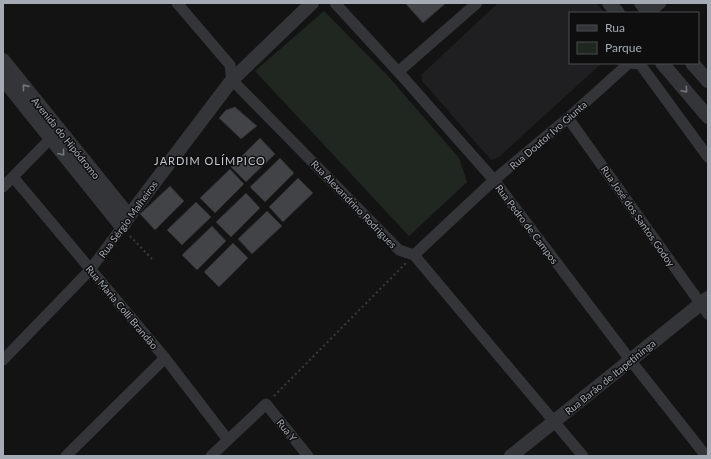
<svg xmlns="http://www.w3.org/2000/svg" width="711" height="459" viewBox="0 0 711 459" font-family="Lato,sans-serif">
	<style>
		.built { fill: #1f1f21 }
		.green { fill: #1f2720 }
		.building { fill: #424347; stroke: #2d2d30 }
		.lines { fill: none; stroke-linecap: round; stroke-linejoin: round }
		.path { stroke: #3a3c40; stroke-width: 2; stroke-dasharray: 2 3; stroke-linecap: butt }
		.minor { stroke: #343539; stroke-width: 11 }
		.tertiary { stroke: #343539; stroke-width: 14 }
		.oneway { stroke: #72767d }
		.labels { text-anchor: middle; stroke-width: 3; stroke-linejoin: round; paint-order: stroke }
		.street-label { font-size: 10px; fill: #a5abb4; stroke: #0e0e0f }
		.neighbourhood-label { font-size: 11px; letter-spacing: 1px; fill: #c6c9d0; stroke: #0e0e0f }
	</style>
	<rect width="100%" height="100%" fill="#131314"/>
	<path class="built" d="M498,3H596L605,13H570V63H602L499,157L491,160L423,82L421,75Z"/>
	<path class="green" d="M324,11L388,76L459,158L467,182L409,236L255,71Z"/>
	<path class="building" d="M405,3H446L423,23Z
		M235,107L257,126L241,139L219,118L226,110Z
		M260,138L275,154L246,182L231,167Z
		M280,158L294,173L265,202L250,187Z
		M230,169L244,184L215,213L200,198Z
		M298,178L313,193L283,222L269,207Z
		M170,186L184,201L155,230L140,214Z
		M246,193L260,208L231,237L216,222Z
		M196,202L211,217L182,245L167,230Z
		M267,211L282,226L252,254L238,239Z
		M212,226L226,241L197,270L182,255Z
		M233,243L248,258L219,287L204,272Z"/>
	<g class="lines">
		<path class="path" d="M130,236L152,259
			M274,396L406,263"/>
		<path class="minor" d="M177,3L230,65L232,80L399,250L414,255L583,456
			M335,3L402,76L494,180L631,361L706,456
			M649,13L661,3
			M630,63L640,64L708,157
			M398,72L477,3
			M568,118L708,314
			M13,177L165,358L228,440
			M3,187L51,138
			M414,255L494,180L568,118L629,63
			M3,360L90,270L122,227
			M66,456L165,358
			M211,456L266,404L308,456"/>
		<path class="tertiary" d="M609,3L618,13
			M641,3L649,13
			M3,60L129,216
			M662,63L708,117
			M692,63L708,81
			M3,79L122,227L129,216L232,80L312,3
			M511,456L708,298"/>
	</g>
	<defs><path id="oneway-chevron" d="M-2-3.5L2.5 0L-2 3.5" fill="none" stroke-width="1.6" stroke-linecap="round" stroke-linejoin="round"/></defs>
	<g class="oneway">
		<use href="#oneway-chevron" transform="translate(25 87) rotate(-129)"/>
		<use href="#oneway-chevron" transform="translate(685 90) rotate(49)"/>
		<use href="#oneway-chevron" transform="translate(62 153) rotate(52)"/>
	</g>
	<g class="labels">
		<g class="street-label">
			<text transform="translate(548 135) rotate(-41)" y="4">Rua Doutor Ivo Giunta</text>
			<text transform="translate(66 138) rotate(51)" y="4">Avenida do Hipódromo</text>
			<text transform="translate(354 204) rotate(46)" y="4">Rua Alexandrino Rodrigues</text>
			<text transform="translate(638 216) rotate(55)" y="4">Rua José dos Santos Godoy</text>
			<text transform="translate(128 219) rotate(-54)" y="4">Rua Sérgio Malheiros</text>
			<text transform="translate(527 224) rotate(53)" y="4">Rua Pedro de Campos</text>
			<text transform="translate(122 307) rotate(50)" y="4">Rua Maria Colli Brandão</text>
			<text transform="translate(610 377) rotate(-39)" y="4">Rua Barão de Itapetininga</text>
			<text transform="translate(287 430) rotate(51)" y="4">Rua Y</text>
		</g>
		<g class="neighbourhood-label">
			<text x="210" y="165">JARDIM OLÍMPICO</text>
		</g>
	</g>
	<rect width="711" height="459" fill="none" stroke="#a5abb4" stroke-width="8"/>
	<rect x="569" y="12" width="130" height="52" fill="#0e0e0f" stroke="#4a4d51"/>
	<rect x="577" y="25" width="20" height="6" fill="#343539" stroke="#4a4d51"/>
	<text x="605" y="32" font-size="12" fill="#a5abb4">Rua</text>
	<rect x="577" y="42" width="20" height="12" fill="#1f2720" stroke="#4a4d51"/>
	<text x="605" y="52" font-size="12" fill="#a5abb4">Parque</text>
</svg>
